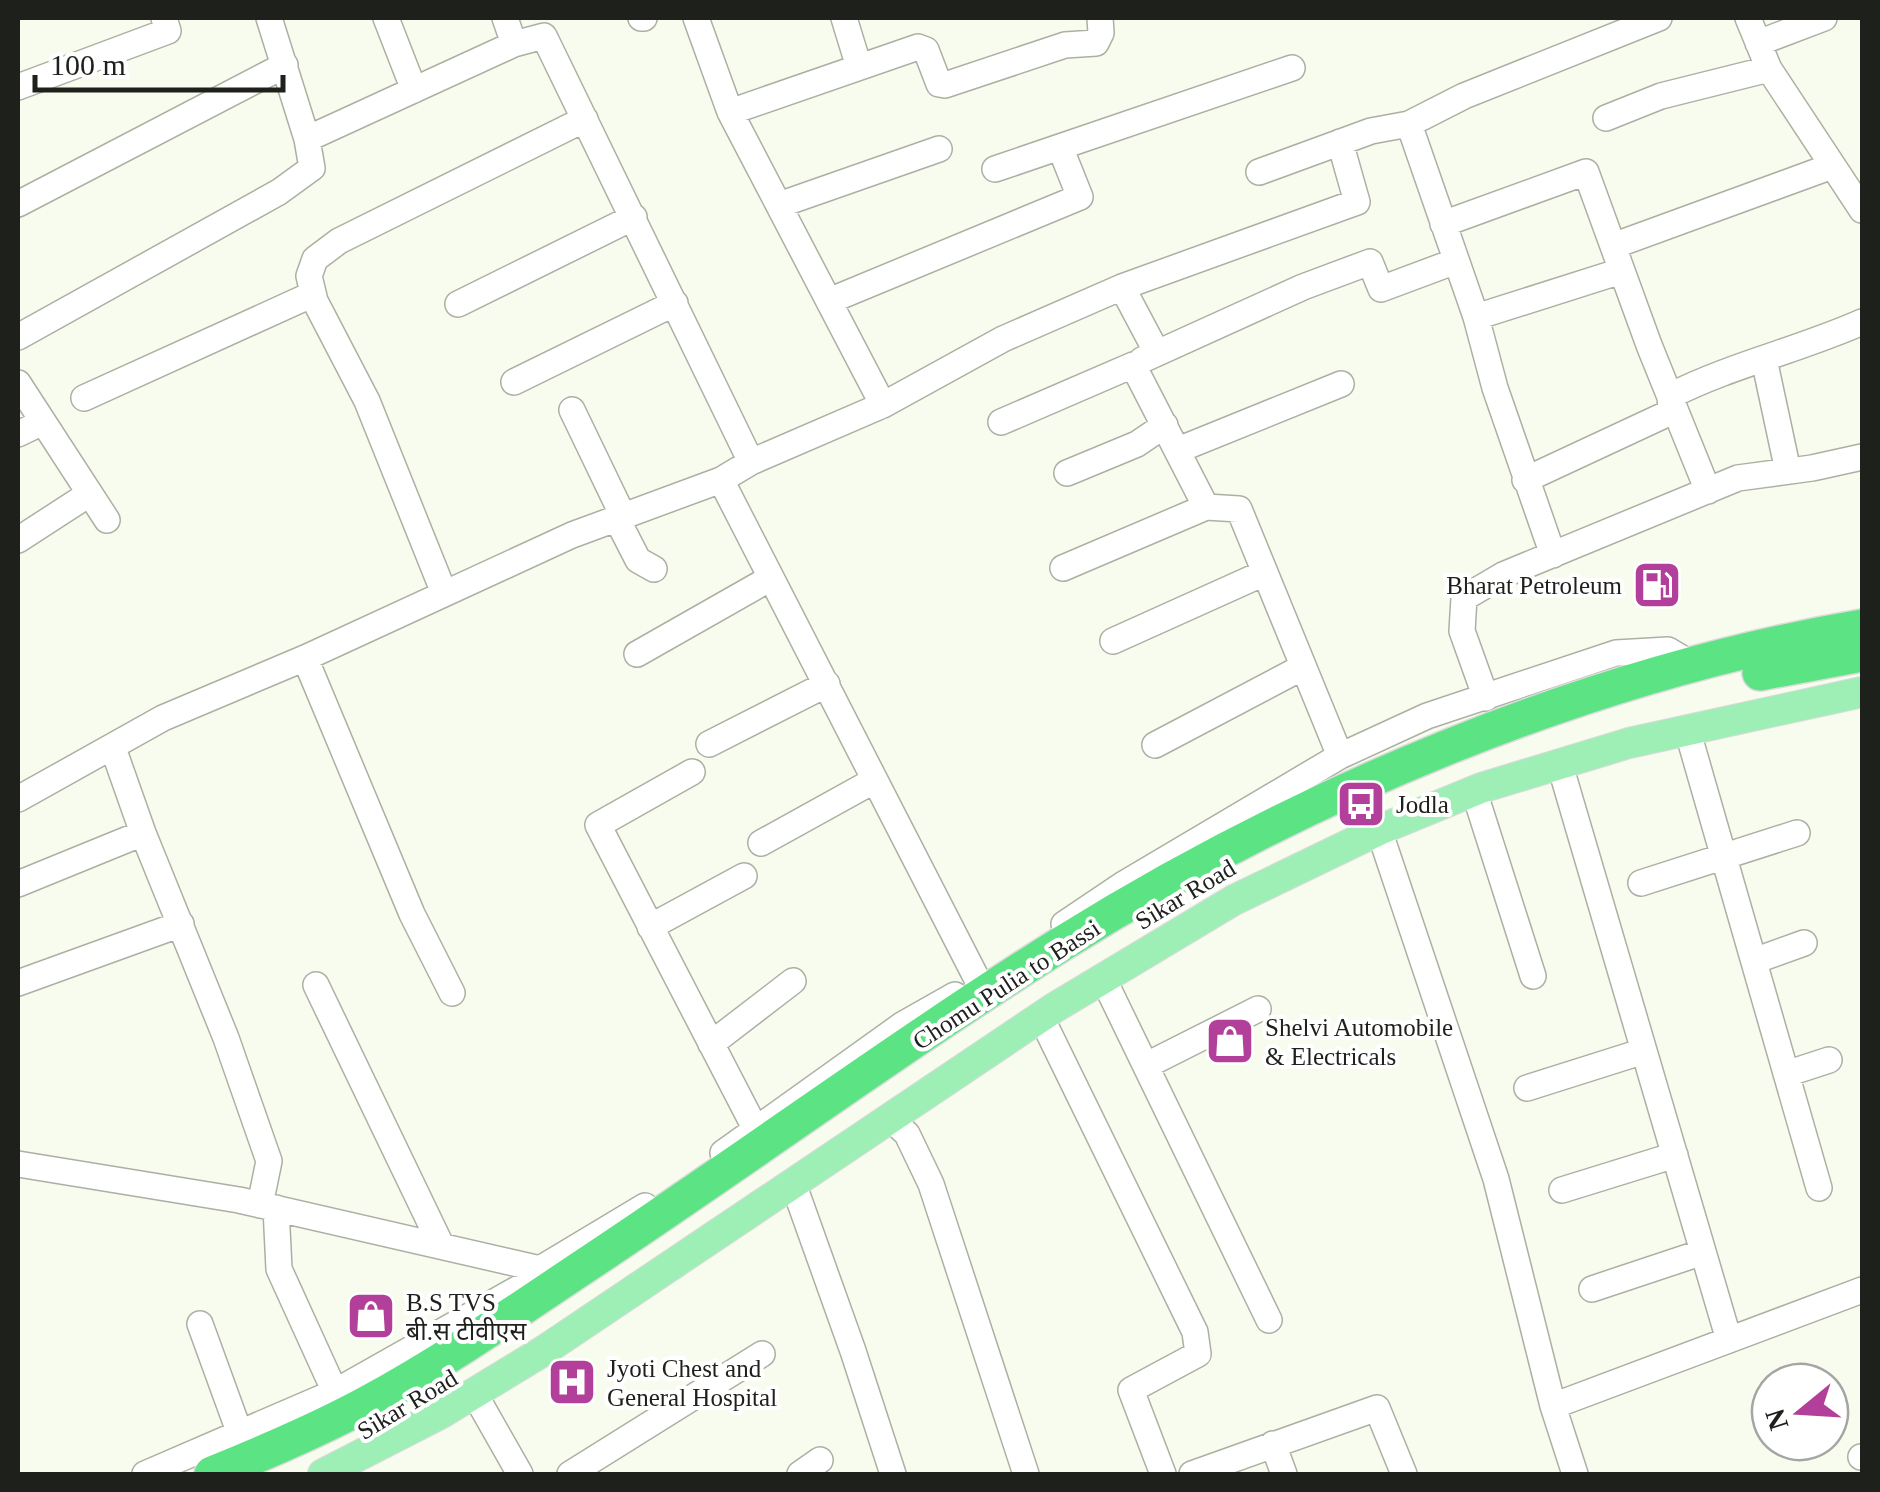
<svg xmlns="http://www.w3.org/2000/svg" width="1880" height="1492" viewBox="0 0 1880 1492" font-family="'Times New Roman','Noto Sans Devanagari',serif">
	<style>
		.building { fill: #cecabd; stroke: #a8a497; stroke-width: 2.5; filter: url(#shadow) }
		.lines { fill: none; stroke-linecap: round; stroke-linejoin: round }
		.minor-casing { stroke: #acb0a3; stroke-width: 28 }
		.major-casing { stroke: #dbdbdb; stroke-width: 32 }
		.highway-casing { stroke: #dbdbdb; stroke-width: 38 }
		.minor { stroke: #fff; stroke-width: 25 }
		.major { stroke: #9defb5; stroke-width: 30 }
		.highway { stroke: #5ce484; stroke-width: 35 }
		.labels { text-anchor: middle; stroke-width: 8; stroke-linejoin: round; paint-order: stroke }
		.poi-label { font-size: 25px; fill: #1e201b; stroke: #fff; text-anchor: start }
		.street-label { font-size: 25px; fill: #1e201b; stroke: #fff }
	</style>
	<defs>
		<filter id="shadow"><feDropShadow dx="9" dy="5.5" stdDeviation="5" flood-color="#0004"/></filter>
	</defs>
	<rect width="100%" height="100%" fill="#f7fcee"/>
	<path class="building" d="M572,1366L587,1392L576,1398L561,1372Z"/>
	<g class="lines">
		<g class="minor-casing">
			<path id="minor" d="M269,18L307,139L514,44
				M386,18L414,90
				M505,18L514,44L544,36L751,462
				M641,18H644
				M696,18L730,112L883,405
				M844,18L859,67
				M1748,18L1769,69L1862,210
				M1758,43L1824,18
				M18,87L168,31L164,18
				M730,112L918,47L926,50L939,84L945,85L1065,45L1096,43L1101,33L1100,18
				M1606,118L1661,96L1769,69
				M1409,124L1476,317L1495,388L1553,555
				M995,169L1292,68
				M1259,172L1371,131L1409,124L1464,96L1659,18
				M18,204L285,65
				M779,205L939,149
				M1443,224L1586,172L1649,345L1708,491
				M1613,246L1832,166
				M829,301L1080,197L1060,147
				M458,304L634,217
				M1476,317L1621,271
				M18,337L279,192L312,168L307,139
				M1157,353L1122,287L1357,202L1340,142
				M1764,359L1788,471
				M1142,360L1303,287L1370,262L1381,289L1456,261
				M514,382L675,303
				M18,383L107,520
				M84,398L313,294
				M572,410L623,516
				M1001,422L1133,365L1206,507L1239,509L1340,756
				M18,434L43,422
				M1178,450L1341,384
				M1067,473L1137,444L1165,425
				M1525,480L1671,412L1670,396C1731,365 1799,350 1862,322
				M617,519L638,560L654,569
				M18,540L89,494
				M1063,568L1206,507
				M444,593L367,401L315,301L309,276L315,259L339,241L585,119
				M1113,641L1264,573
				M637,654L769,579
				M305,658L412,914L452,993
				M1486,698L1462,631L1464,598L1503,575L1738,478L1812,468L1862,457
				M1687,729L1819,1188
				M709,744L827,684
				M1155,745L1303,667
				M113,748L143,833L226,1038L269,1161L260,1205
				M1560,765L1729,1340
				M692,772L598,825L755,1128
				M1474,791L1533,976
				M18,799L163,718L305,658L572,535L721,480
				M1379,830L1496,1179L1553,1406L1575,1474
				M761,843L875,780
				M1641,883L1797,833
				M18,884L143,833
				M1064,924L1122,885L1340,756L1427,716L1616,653L1668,650L1695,666
				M650,927L744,876
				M1754,961L1804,943
				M1103,978L1269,1320
				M978,981L721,480L751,462L883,405L1003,339L1122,287
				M18,983L181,924
				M316,985L441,1245
				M1041,1017L1195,1332L1198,1354L1131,1390L1163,1474
				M711,1044L793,981
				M1147,1065L1258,1009
				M1786,1074L1829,1060
				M1527,1088L1644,1051
				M890,1118L907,1134L931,1184L1026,1474
				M723,1153L902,1025L955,995
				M18,1164L239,1200L540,1269
				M793,1183L853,1351L893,1474
				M1562,1190L1675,1155
				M276,1208L279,1269L335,1392
				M1592,1289L1703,1252
				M200,1324L240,1434
				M474,1393L520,1474
				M1553,1406L1862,1290
				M1273,1444L1284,1474
				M1861,1457H1862
				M145,1474L335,1392L528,1283L540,1269L645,1206
				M570,1474L762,1354
				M800,1474L820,1460
				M1192,1474L1377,1408L1404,1474"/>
		</g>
		<g class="major-casing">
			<path id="major" d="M323,1474L440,1414L545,1350L1054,1008L1234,900L1379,830L1481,788L1629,743L1862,692"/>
		</g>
		<g class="highway-casing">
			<path id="highway" d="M1760,673L1862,654
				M212,1474C264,1453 316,1431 366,1404C440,1364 510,1316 580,1269C742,1162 899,1046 1063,943C1301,795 1585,674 1862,627"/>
		</g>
		<use href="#minor" class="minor"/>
		<use href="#major" class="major"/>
		<use href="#highway" class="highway"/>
	</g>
	<defs>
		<g id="fuel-square" transform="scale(2.5)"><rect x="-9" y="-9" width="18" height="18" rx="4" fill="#b2409a" stroke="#fff"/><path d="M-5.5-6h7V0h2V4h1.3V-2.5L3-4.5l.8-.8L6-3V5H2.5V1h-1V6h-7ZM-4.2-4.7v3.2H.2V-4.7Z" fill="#fff"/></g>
		<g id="bus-square" transform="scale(2.5)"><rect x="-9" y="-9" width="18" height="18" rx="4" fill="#b2409a" stroke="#fff"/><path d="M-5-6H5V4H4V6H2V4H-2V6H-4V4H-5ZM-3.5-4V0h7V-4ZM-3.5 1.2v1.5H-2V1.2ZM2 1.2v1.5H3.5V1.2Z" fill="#fff"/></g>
		<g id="shop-square" transform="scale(2.5)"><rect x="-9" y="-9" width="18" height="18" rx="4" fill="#b2409a" stroke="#fff"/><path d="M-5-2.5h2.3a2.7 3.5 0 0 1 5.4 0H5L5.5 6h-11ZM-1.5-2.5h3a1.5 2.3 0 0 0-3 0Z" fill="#fff"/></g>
		<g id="hospital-square" transform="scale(2.5)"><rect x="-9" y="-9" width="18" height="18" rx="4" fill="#b2409a" stroke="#fff"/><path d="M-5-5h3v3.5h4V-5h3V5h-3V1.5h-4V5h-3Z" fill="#fff"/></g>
	</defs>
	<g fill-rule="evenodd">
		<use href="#fuel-square" x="1657" y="585"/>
		<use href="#bus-square" x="1361" y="804"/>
		<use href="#shop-square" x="1230" y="1041"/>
		<use href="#shop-square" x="371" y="1316"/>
		<use href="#hospital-square" x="572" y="1382"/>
	</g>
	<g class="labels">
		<g class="poi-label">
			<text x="1622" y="594" text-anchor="end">Bharat Petroleum</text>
			<text x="1396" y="813">Jodla</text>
			<text x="1265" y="1036">Shelvi Automobile<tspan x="1265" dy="29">&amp; Electricals</tspan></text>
			<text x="406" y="1311">B.S TVS<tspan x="406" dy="29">बी.स टीवीएस</tspan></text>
			<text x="607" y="1377">Jyoti Chest and<tspan x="607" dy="29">General Hospital</tspan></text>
		</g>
		<g class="street-label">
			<text transform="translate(1185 894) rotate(-31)" y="9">Sikar Road</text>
			<text transform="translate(1006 984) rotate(-33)" y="9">Chomu Pulia to Bassi</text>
			<text transform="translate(407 1404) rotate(-31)" y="9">Sikar Road</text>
		</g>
	</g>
	<rect width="1880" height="1492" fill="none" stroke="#1e201b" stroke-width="40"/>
	<g transform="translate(1800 1412) rotate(252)"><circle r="48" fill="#ffffff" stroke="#a5a6a4" stroke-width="2.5"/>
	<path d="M0-8L18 38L0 25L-18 38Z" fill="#b2409a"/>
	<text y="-15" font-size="28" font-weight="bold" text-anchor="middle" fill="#1e201b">N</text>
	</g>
	<path d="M35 75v15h248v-15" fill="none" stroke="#1e201b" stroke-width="5"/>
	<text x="50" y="75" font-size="30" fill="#1e201b" stroke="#ffffff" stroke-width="8" paint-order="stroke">100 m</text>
</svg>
